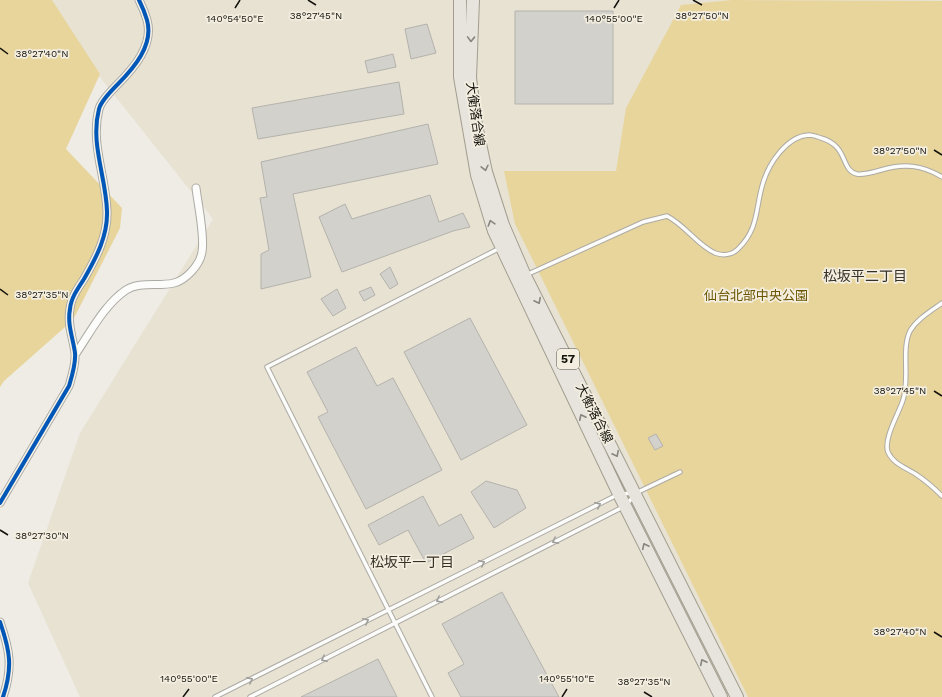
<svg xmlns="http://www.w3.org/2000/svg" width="942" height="697" viewBox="0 0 942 697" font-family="'Work Sans','Noto Sans JP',sans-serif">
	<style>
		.built { fill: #e8e2d3 }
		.green { fill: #e8d59c }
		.building { fill: #d2d1cb; stroke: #b4b2ac }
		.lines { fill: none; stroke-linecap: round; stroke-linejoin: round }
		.lane-casing { stroke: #acaaa4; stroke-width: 5.5 }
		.street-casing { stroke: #acaaa4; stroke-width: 9 }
		.primary-casing { stroke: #a29d8f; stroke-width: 14 }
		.lane { stroke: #fcfcfb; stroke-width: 3.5 }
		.street { stroke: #fcfcfb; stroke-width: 7 }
		.primary { stroke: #e6e4dc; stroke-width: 12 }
		.cycleway-casing { stroke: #f3eedf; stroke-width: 6 }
		.cycleway { stroke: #0057b8; stroke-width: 4 }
		.oneway { stroke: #87857e }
		.oneway2 { stroke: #9f9e9b }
		.ticks { fill: none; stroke: #13110c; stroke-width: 1.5 }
		.labels { text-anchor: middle; stroke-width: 3.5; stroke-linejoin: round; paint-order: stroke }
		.shield { fill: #f3eedf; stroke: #56534b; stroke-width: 1 }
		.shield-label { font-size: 12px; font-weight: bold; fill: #13110c }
		.street-label { font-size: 13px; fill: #13110c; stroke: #f3eedf }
		.park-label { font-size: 13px; fill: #6b5500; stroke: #f3eedf }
		.neighbourhood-label { font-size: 14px; fill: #363125; stroke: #f3eedf }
		.ticks-label { font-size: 10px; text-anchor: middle; fill: #13110c; stroke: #f3eedf; stroke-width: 3.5; stroke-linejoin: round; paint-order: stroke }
	</style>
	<rect width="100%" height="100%" fill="#eeece4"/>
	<path class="built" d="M0,0H942V697H80L28,583L80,433L213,219L83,56Z"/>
	<path class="green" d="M0,0H52L100,74L66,149L122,208L120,228L73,320L4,381L0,387Z
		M732,0L942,1V697H748L515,224L504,171H616L626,108L681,5Z"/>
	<path class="building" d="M515,11H613V104H515Z
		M427,24L436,53L411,59L405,29Z
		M393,54L396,67L368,73L365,61Z
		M399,82L404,114L258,139L252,108Z
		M428,124L438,164L293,194L311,277L261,289V254L269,250L260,198L267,197L261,162Z
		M430,195L439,222L463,213L470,227L453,231L342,272L319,217L345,204L352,219Z
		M390,267L398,284L390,289L380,274Z
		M371,287L375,295L364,301L359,292Z
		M337,289L346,308L333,316L321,299Z
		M470,318L527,425L461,460L404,352Z
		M356,347L377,386L393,378L442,470L366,509L318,417L328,412L307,372Z
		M656,434L663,446L655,450L648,438Z
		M486,481L517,490L526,508L494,528L471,492Z
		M423,496L439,526L461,514L474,538L426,563L408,530L379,545L368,525Z
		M502,592L559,697H461L448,673L464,664L442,624Z
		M378,659L397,697H301Z"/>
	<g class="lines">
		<g class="lane-casing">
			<path id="lane" d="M526,275L643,222L667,216C685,225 698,246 715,253C723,256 732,255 738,249C759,229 755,209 763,183C769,163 787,136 809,135C813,135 818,137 821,138C849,146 840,170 857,174C864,175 874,172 881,170C904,163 922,165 942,177
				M942,303C931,311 917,319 910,331C901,349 910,379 903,400C899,413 883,439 888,452C893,464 907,468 917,475C926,481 934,488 942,496
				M215,697L619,494L636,493L680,472
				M250,697L625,506L634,496
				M432,697L267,367L500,248"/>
		</g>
		<g class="street-casing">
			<path id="street" d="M75,355C90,333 104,305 126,290C140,281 159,287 174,283C186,280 200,265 202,252C205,236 198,205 196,188
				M0,503L69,386C72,376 76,364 75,353C73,338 67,324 70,309C71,298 78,288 84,279C96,258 108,236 107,211C106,177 90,143 99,109C101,101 111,91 117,85C134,68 154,45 147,20C145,13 142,6 139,0
				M0,622C10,651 13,667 3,697"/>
		</g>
		<g class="primary-casing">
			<path id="primary" d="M460,0V77L477,175L494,231L619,494L721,697
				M473,0L470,78L476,125L486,172L503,225L525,276L737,697"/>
		</g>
		<use href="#lane" class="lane"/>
		<use href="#street" class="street"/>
		<use href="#primary" class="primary"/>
		<g class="cycleway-casing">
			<path id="cycleway" d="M0,503L69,386C72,376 76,364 75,353C73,338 67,324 70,309C71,298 78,288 84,279C96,258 108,236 107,211C106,177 90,143 99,109C101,101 111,91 117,85C134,68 154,45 147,20C145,13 142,6 139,0
				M0,622C10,651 13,667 3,697"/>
		</g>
		<use href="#cycleway" class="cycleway"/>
	</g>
	<defs><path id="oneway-chevron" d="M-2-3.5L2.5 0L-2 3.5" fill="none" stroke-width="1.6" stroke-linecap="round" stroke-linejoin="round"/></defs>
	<g class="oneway">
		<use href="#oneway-chevron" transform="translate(471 39) rotate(92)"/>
		<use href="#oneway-chevron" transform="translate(485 168) rotate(77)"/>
		<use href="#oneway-chevron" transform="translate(491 223) rotate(-107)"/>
		<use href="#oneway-chevron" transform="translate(538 301) rotate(63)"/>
		<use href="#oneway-chevron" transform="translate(582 417) rotate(-116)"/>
		<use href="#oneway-chevron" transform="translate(616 454) rotate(63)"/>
		<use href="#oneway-chevron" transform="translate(645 546) rotate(-116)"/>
		<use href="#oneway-chevron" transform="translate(703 662) rotate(-116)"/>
	</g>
	<g class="oneway2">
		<use href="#oneway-chevron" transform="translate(598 505) rotate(-27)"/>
		<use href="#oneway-chevron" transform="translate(555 541) rotate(153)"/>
		<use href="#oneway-chevron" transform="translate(482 563) rotate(-27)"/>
		<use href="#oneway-chevron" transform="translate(439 600) rotate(153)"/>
		<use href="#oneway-chevron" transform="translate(366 621) rotate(-27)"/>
		<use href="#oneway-chevron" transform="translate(324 659) rotate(153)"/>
		<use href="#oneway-chevron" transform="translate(250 680) rotate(-27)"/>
	</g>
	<path class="ticks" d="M308,0L316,5M693,0L702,5M235,8L240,0M614,8L619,0M0,48L8,54M934,150L942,155M0,289L8,295M934,391L942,396M0,530L8,535M934,632L942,637M644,692L652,697M183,697L189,689M562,697L567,689"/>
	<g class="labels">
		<rect class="shield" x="557" y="349" width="22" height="20" rx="3"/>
		<g class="shield-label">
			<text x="568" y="363">57</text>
		</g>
		<g class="street-label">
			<text transform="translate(476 114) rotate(82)" y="5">大衡落合線</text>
			<text transform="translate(595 413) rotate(63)" y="5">大衡落合線</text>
		</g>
		<g class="park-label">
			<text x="756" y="300">仙台北部中央公園</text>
		</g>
		<g class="neighbourhood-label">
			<text x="865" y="281">松坂平二丁目</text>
			<text x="412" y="567">松坂平一丁目</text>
		</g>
	</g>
	<g class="ticks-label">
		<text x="316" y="19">38°27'45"N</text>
		<text x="702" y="19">38°27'50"N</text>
		<text x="235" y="22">140°54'50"E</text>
		<text x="614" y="22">140°55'00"E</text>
		<text x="42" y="57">38°27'40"N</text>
		<text x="900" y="154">38°27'50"N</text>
		<text x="42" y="298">38°27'35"N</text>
		<text x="900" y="394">38°27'45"N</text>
		<text x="42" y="539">38°27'30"N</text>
		<text x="900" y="635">38°27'40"N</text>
		<text x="189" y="682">140°55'00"E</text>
		<text x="567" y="682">140°55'10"E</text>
		<text x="644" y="685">38°27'35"N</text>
	</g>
</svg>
